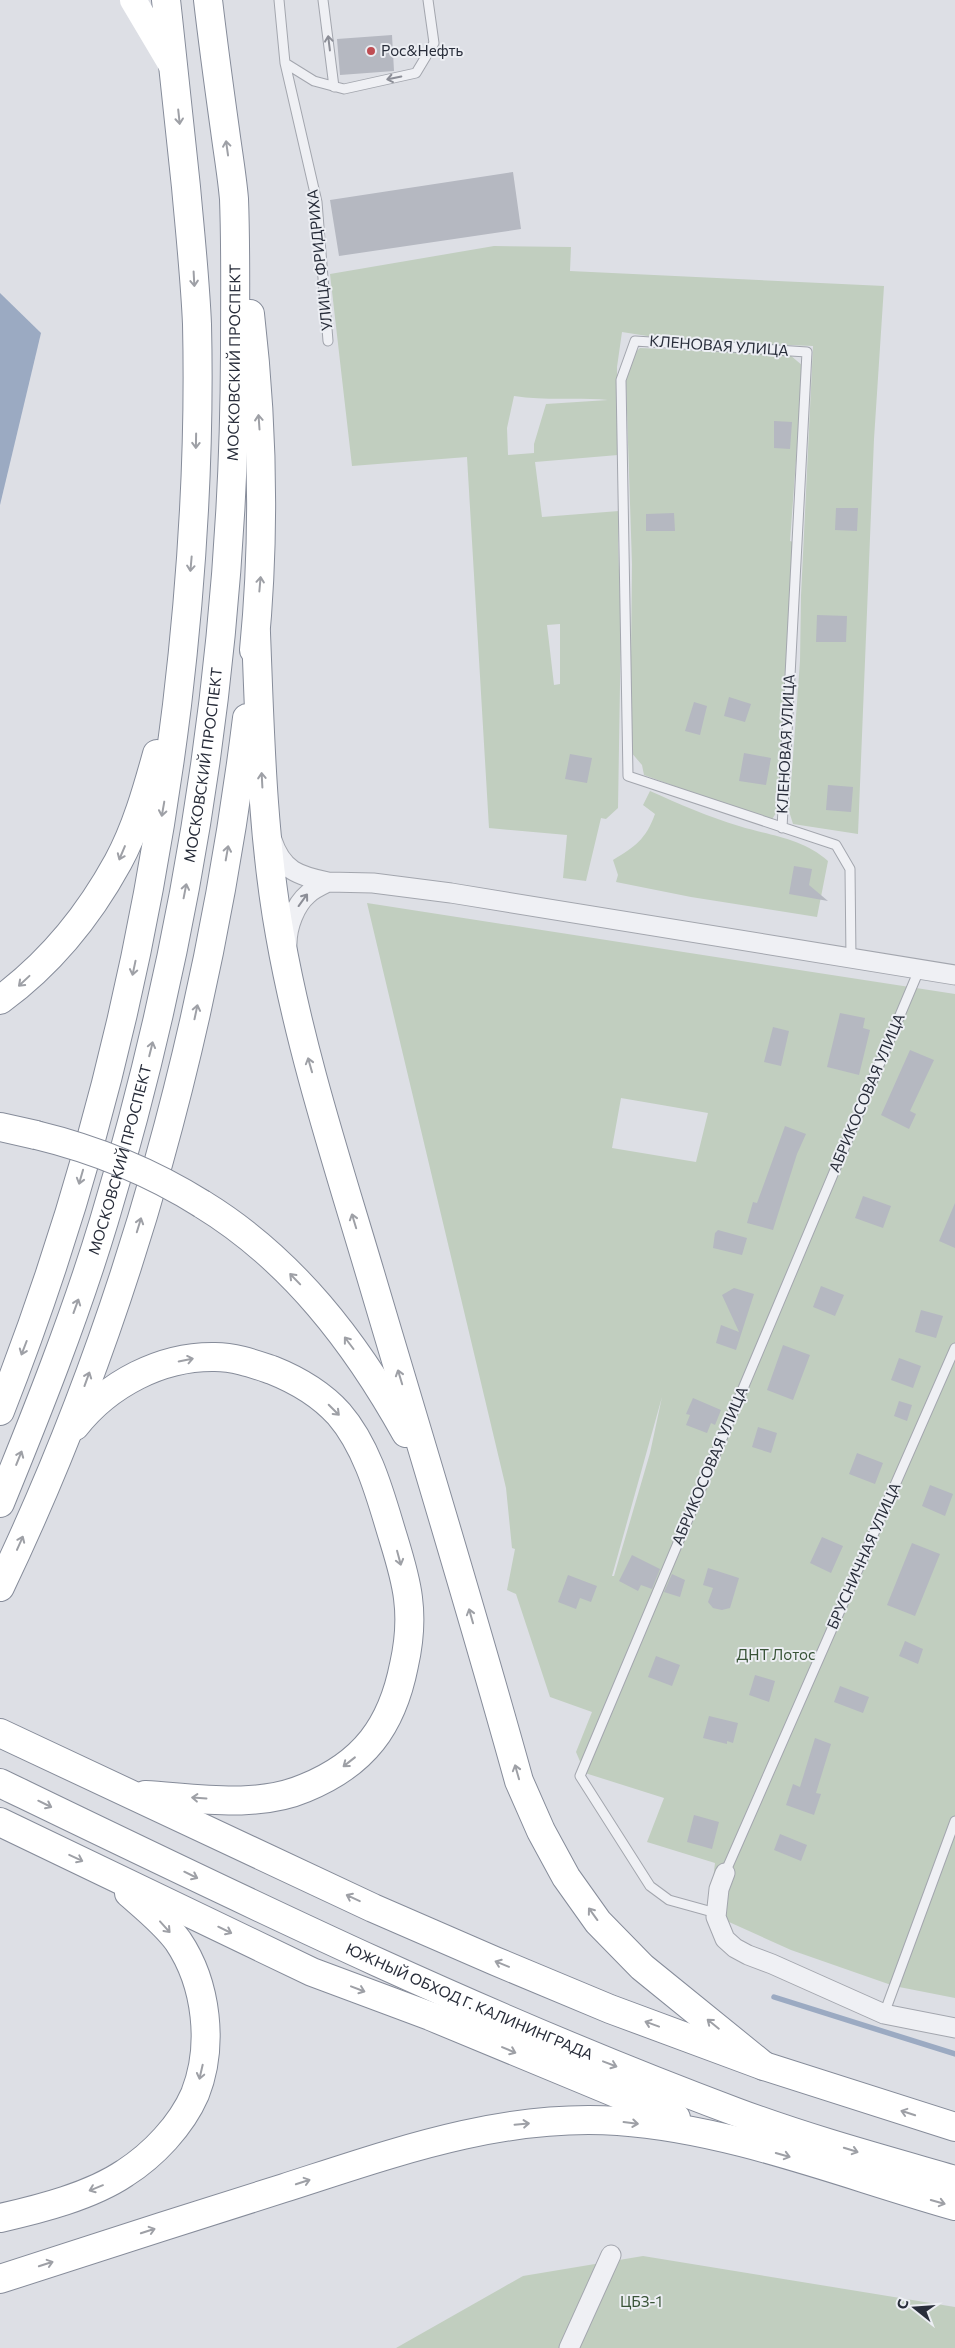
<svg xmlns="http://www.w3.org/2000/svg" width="955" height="2348" viewBox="0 0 955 2348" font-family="Commissioner,sans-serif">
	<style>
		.green { fill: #c1cebf; fill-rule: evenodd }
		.water { fill: #9baac2 }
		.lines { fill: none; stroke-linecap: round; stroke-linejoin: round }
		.stream { stroke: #9baac2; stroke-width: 5.5 }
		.building { fill: #b5b8c1 }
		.service-casing { stroke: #a3a6ae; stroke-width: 11 }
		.minor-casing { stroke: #a3a6ae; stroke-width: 21 }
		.trunk-casing { stroke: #868c9a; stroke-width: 30 }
		.service { stroke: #eff0f4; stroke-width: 9 }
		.minor { stroke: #eff0f4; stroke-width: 19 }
		.secondary { stroke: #fff; stroke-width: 26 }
		.trunk { stroke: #fff; stroke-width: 28 }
		.trunk-bridge-casing { stroke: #868c9a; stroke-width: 30; stroke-linecap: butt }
		.trunk-bridge { stroke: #fff; stroke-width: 28 }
		.oneway { stroke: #8c8e97 }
		.oneway2 { stroke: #9ea0a6 }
		.poi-dot { fill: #bf4d53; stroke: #eceef3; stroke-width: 2 }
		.labels { text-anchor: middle; stroke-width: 4; stroke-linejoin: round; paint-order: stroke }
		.poi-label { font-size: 15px; fill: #282d3a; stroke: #eceef3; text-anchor: start }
		.street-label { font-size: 15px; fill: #282d3a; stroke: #eceef3 }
		.park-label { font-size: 15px; fill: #395437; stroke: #eceef3 }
	</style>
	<rect width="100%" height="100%" fill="#dddfe5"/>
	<path class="green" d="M494,246L571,247L570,271L884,286L874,439L858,834L793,824L789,811L800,661L801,596L813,346L679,341L622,332L617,367L618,455L535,462L542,517L619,511L618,544L621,624L618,808L606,819L601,818L586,881L563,878L567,835L489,828L467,457L352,466L330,274ZM514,396C545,401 577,397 608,400L546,404L534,444V453L508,455L507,428ZM560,624V684L554,685L547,625Z
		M640,348L790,355L803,366L790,541L793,542L788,670H785L783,706L785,707L776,813L771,821L677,790V787L644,775L642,765L630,751L632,564L626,381L632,355Z
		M650,791C679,804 709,817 739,826C771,836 802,838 828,861L817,917L691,897L616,882L618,875L613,860C635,847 646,839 655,814L643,805Z
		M367,903L955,994V1998L894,1986L791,1950L709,1913L715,1863L647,1842L664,1798L585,1773L576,1752L592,1712L550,1697L516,1594L507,1590L515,1549L512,1548L506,1488ZM621,1098L708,1113L696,1162L612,1148ZM662,1397L650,1453L614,1576H612Z
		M643,2256L955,2307V2348H396L523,2276Z"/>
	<path class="water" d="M0,293L41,333L0,505Z"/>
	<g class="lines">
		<path class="stream" d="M774,1997L955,2054"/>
	</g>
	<path class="building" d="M392,35L394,71L340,75L337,39Z
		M513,172L521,229L339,256L330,200Z
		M774,421L792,422L790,449L774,448Z
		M836,508H858L857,531L835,530Z
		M674,513L675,531H646V514Z
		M817,615L847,616L846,642H816Z
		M729,697L751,704L745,722L724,716Z
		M694,702L707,706L700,735L685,731Z
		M744,753L771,758L766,785L739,781Z
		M570,754L592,758L587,783L565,779Z
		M828,785L853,787L851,812L826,810Z
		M794,866L812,869L809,885L828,901L789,894Z
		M840,1013L865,1018L863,1028L870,1030L859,1075L827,1067Z
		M773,1027L789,1031L781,1066L764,1062Z
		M910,1050L934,1060L910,1111L916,1114L909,1129L881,1115Z
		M785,1126L806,1134L797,1154L773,1230L747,1223L753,1202L757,1203Z
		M863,1196L891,1206L883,1228L855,1218Z
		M955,1203V1248L939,1241Z
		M718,1230L747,1238L742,1255L713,1248L715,1233Z
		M821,1286L844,1295L835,1316L813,1307Z
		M734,1288L754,1294L736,1350L716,1343L721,1325L739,1332L722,1295Z
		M921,1310L943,1316L936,1338L915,1332Z
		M783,1345L810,1355L793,1400L767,1390Z
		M899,1358L921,1366L913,1388L891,1380Z
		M693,1398L721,1410L715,1425L711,1423L707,1433L686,1425L690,1415L686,1414Z
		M899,1401L912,1405L907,1421L894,1416Z
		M758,1427L777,1433L771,1453L752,1447Z
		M857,1453L883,1463L875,1484L849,1474Z
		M930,1485L953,1494L945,1516L922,1506Z
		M822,1537L843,1546L831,1573L810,1563Z
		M912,1543L940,1554L915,1616L887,1605Z
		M632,1555L660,1569L652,1589L641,1585L638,1591L619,1581Z
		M708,1568L739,1578L730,1608L722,1610L713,1608L708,1602L713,1588L703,1585Z
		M672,1574L685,1580L680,1597L664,1592Z
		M568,1575L597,1586L591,1602L580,1598L576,1609L558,1602Z
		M905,1641L923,1649L918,1664L899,1656Z
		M656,1656L680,1665L672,1686L648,1677Z
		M755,1675L775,1681L769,1702L749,1695Z
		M840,1686L869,1697L863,1713L834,1702Z
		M709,1716L738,1723L733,1743L727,1741V1744L703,1738Z
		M815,1738L831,1744L816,1793L821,1794L814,1815L786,1805L793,1784L800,1787Z
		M694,1815L719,1822L712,1849L687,1842Z
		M780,1834L807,1845L801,1861L774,1850Z"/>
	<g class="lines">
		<g class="service-casing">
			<path id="service" d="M279,0L285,63L317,202L328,341
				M323,0L334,87
				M285,63L314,81L344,89L416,73L434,43L428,0
				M782,828L807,352L635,341L621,380L628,776L836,845L850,869L851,959
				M725,1873L955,1348
				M716,1913L669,1900L650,1886L580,1776L919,970
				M884,2014L955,1821"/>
		</g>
		<g class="minor-casing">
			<path id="minor" d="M272,840C282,871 299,876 328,882C322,885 313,889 308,894C295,905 287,927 287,944
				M328,882L373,883L451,893L955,975
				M725,1873L719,1889L716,1917L725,1939L735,1948L748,1955L772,1964L884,2014L955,2028
				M569,2348L611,2255"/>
		</g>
		<g class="trunk-casing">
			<g id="trunk">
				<path d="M250,314C263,426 265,538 254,650"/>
				<path d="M256,633C260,734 262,835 280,935C300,1049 337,1162 370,1273C420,1442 472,1611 519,1781L541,1831L566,1877L598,1922L642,1967L764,2066"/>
				<path d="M0,1000C49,964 89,915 118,862C136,829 147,790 157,754"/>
				<path d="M0,1127L36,1135"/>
				<path d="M202,1204C292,1259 356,1343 406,1433"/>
				<path d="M0,1411C90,1183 147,949 177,705C192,579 200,451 197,324C195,278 190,232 186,187C179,124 173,62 166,0"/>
				<path d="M75,1426C108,1384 161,1356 215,1357C235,1357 254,1364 272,1370C297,1380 321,1394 339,1414C365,1444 378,1487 389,1524C396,1548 405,1573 408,1598C411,1621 409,1643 404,1665C392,1726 364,1764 305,1788C256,1809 196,1798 145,1795"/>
				<path id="s1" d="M0,1503C38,1410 75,1317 104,1221C189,939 234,647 235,353C235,302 236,250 234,199C232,176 228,153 225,130C219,87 213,43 208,0"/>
				<path d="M0,1587C130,1315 210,1017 247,718"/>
				<path d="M0,1733L373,1908L495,1961L610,2009L764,2066L955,2127"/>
				<path id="s2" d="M0,1783C242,1900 484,2018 736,2112C808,2139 882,2159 955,2180"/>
				<path d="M0,1822L312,1972L430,2016L676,2118"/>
				<path d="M0,2218C40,2209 91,2196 125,2173C153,2155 181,2126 195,2094C214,2046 207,1984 178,1941C165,1923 146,1908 129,1893"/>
				<path d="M0,2279C95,2248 189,2218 284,2188C393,2153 502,2113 618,2121C732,2129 845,2175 955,2206"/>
			</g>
		</g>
		<use href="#service" class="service"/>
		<use href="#minor" class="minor"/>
		<path class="secondary" d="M133,0L174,69"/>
		<use href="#trunk" class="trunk"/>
		<g class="trunk-bridge-casing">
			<path id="trunk-bridge" d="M36,1135C94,1149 151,1172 202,1204"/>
		</g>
		<use href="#trunk-bridge" class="trunk-bridge"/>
	</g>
	<defs><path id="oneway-shaft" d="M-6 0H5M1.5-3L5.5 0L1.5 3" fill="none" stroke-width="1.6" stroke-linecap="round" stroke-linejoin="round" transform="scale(1.25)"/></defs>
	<g class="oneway">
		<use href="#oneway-shaft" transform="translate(329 43) rotate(-97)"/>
		<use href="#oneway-shaft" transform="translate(394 78) rotate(168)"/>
		<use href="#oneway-shaft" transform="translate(303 900) rotate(-54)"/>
	</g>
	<g class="oneway2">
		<use href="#oneway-shaft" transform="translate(179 117) rotate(84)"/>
		<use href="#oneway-shaft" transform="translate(227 148) rotate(-98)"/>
		<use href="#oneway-shaft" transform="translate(194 279) rotate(87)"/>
		<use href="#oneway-shaft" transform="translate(259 422) rotate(-94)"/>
		<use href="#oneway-shaft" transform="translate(196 441) rotate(91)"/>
		<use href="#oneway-shaft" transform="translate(191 564) rotate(95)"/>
		<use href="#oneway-shaft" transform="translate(260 584) rotate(-85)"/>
		<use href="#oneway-shaft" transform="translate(262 780) rotate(-93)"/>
		<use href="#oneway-shaft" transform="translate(163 809) rotate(100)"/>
		<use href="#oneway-shaft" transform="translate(122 853) rotate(113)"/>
		<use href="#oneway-shaft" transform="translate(227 853) rotate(-80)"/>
		<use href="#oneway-shaft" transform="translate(185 891) rotate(-79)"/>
		<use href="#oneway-shaft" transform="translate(134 968) rotate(102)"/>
		<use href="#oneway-shaft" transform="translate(24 981) rotate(137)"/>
		<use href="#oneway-shaft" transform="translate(196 1012) rotate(-78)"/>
		<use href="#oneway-shaft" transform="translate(151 1049) rotate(-76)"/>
		<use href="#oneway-shaft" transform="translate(310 1065) rotate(-106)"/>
		<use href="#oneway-shaft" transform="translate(81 1177) rotate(106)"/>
		<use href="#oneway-shaft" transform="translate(354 1221) rotate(-107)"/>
		<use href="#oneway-shaft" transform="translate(139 1225) rotate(-73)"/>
		<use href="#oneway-shaft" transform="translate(295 1279) rotate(-134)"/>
		<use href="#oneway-shaft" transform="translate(76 1306) rotate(-70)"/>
		<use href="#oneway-shaft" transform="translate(349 1343) rotate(-127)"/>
		<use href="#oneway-shaft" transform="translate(24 1348) rotate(111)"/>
		<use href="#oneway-shaft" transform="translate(186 1360) rotate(-11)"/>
		<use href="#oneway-shaft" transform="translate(400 1377) rotate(-107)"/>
		<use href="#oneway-shaft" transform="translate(87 1379) rotate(-70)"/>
		<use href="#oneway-shaft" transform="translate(334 1410) rotate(45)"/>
		<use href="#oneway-shaft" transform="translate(19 1458) rotate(-68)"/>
		<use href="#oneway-shaft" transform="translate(20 1543) rotate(-66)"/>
		<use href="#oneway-shaft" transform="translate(399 1558) rotate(75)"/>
		<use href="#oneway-shaft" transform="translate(471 1616) rotate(-106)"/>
		<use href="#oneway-shaft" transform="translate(349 1762) rotate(142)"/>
		<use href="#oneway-shaft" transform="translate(517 1772) rotate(-106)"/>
		<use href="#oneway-shaft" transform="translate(199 1798) rotate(-176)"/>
		<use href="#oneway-shaft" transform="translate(45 1804) rotate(26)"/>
		<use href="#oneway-shaft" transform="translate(76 1858) rotate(25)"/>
		<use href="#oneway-shaft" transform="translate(191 1875) rotate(26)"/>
		<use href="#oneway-shaft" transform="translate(353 1898) rotate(-155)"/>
		<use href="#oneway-shaft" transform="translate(593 1914) rotate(-126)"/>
		<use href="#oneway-shaft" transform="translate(165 1927) rotate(48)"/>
		<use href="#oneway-shaft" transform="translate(225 1930) rotate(26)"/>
		<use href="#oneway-shaft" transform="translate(502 1964) rotate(-158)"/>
		<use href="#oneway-shaft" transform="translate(358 1989) rotate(21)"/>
		<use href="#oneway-shaft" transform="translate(652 2024) rotate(-160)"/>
		<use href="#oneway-shaft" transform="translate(713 2024) rotate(-141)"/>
		<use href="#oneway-shaft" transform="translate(509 2050) rotate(23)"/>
		<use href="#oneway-shaft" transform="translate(610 2064) rotate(21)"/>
		<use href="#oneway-shaft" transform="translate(201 2072) rotate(103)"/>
		<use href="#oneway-shaft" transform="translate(908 2113) rotate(-162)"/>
		<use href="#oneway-shaft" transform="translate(631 2123) rotate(7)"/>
		<use href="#oneway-shaft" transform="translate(522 2124) rotate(-5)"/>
		<use href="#oneway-shaft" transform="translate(851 2150) rotate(17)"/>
		<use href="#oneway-shaft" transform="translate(783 2155) rotate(16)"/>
		<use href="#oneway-shaft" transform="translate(303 2182) rotate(-18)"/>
		<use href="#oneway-shaft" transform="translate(96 2188) rotate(158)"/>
		<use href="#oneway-shaft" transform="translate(938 2202) rotate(16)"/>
		<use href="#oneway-shaft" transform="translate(148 2231) rotate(-18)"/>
		<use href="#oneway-shaft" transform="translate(46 2264) rotate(-18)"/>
	</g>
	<circle class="poi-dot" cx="371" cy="51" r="5"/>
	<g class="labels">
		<g class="poi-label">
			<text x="381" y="56">Рос&amp;Нефть</text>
		</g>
		<g class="street-label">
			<text transform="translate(320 260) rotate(-96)" y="5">УЛИЦА ФРИДРИХА</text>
			<text transform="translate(719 346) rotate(4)" y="5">КЛЕНОВАЯ УЛИЦА</text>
			<text dy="5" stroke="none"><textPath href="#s1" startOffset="1172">МОСКОВСКИЙ ПРОСПЕКТ</textPath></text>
			<text transform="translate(786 744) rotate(-87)" y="5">КЛЕНОВАЯ УЛИЦА</text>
			<text dy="5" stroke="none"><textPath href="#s1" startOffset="768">МОСКОВСКИЙ ПРОСПЕКТ</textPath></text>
			<text transform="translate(867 1093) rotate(-67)" y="5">АБРИКОСОВАЯ УЛИЦА</text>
			<text dy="5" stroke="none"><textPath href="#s1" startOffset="364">МОСКОВСКИЙ ПРОСПЕКТ</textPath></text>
			<text transform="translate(710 1466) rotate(-67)" y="5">АБРИКОСОВАЯ УЛИЦА</text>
			<text transform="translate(864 1556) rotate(-66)" y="5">БРУСНИЧНАЯ УЛИЦА</text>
			<text dy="5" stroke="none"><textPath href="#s2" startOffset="518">ЮЖНЫЙ ОБХОД Г. КАЛИНИНГРАДА</textPath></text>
		</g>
		<g class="park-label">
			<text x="776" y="1660">ДНТ Лотос</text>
			<text x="641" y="2307">ЦБЗ-1</text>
		</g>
	</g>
	<g transform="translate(915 2308) rotate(287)" stroke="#eceef3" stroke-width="4" paint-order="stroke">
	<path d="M0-4L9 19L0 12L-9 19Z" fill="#282d3a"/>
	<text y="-8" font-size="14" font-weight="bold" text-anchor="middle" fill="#282d3a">С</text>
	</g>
</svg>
